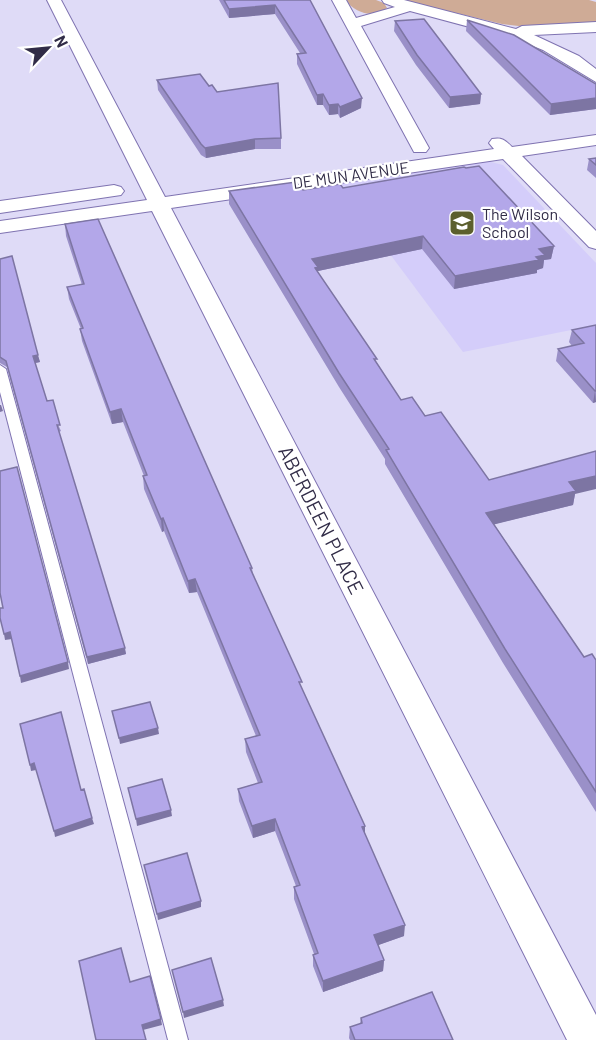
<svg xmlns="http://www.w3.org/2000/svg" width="596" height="1040" viewBox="0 0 596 1040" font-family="Barlow,sans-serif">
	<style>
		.built { fill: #d4cdfa }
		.green { fill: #cfab96 }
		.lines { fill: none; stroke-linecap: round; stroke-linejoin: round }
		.lane-casing { stroke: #7f73b1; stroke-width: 2 }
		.street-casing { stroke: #7f73b1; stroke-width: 2 }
		.lane { fill: #fff; fill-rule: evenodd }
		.street { fill: #fff; fill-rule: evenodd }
		.wall { fill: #9a90c8 }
		.shaded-wall { fill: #7d75a3 }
		.building { fill: #b3a7e9; stroke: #7d75a3; stroke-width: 1.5 }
		.labels { text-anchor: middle; stroke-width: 4.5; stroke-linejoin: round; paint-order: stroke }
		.far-street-label { font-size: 16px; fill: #312c47; stroke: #fff }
		.far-poi-label { font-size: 16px; fill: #312c47; stroke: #fff; text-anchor: start }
		.street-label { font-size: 20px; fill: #312c47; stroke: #fff }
	</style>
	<rect width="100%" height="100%" fill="#dfdbf7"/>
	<path class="built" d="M487,161L503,165L596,263V325L463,352L337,183Z"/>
	<path class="green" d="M345,0H376L384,3L387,8C372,19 356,13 345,0Z
		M402,0H589L596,2V22L527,27L502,24Z"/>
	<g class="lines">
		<g class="lane-casing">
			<path id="lane" d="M0,365L6,369L188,1040H168L0,392Z"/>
		</g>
		<g class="street-casing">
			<path id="street" d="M47,0H61L165,197L494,149L489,143L492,139C502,137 505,140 512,147L596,135V145L522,156L596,231V249L589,247L503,159L171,208L596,1015V1040H567L152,211L0,233V221L147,200Z
				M332,0H346L356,18L395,7L384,3L382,0H404L516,29L522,26L596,22V32L534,35L579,56L596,69V82L543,50L518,40L410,11L361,26L429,148L426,152H414Z
				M114,185L121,187L124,191L121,195L0,213V201Z"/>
		</g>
		<use href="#lane" class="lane"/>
		<use href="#street" class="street"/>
	</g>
	<path class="wall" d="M219,0H310L361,108L340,118L338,114L329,115L323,105H317L297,64V54L300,53L275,14L229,18Z
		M467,20L596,84V109L550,115L466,31Z
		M395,21L481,94L480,104L449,108L416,65L394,31Z
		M157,80L209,86L281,138V149H255L206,158L201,155L158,90Z
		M596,158V178L587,170L589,159Z
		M343,188L554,246L551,259L544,260L543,268L537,270V273L454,289L422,249L318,271V272L401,400L425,416L489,480L575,494L573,505L494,524L584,657L596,660V812L503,663L385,464V459L339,387L229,204V191L303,190Z
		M65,224L252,568L253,575L302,689L365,826V835L404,936L378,945L384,960L383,971L323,992L313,966V955L314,954L294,899V887L296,886L275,831L253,838L239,801L238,789L258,783L246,752L245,739L256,736L197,592L189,593L164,531L162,532L144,489L143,476H144L123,422L112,424L82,341L80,329H81L69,299L67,287L82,285L66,236Z
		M0,259L40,362L35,363L47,401L61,431L59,432L126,654L88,664L7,367L0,363Z
		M596,325V402L593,403L556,361L558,349L572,346L569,342L572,330Z
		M361,1018L453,1040H350L349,1038L350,1027L360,1024Z"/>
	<path class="shaded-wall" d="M275,5V14L229,18V9Z
		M323,94V105H317V95Z
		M481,94L480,104L449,108L450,97Z
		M362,98L361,108L340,118V107Z
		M596,98V109L550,115L551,104Z
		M338,104V114L329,115V105Z
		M255,139V149L206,158L205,148Z
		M423,236L422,249L318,271V281L312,259Z
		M554,246L551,259L544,260L543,268L537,270V273L454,289L455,276L539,249Z
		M38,355L40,362L35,363L33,356Z
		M595,391L596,402L593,403Z
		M0,405H1L3,411L0,412Z
		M121,409L123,422L112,424L110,412Z
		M596,476V489L575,494L573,505L484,527L486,513L569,482Z
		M163,518L164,531L162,532L161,519Z
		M195,579L197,592L189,593L188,581Z
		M10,632L12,639L5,640L4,634Z
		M125,648L126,654L88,664L87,657Z
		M68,662L69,669L21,683L20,676Z
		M158,728L159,734L120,744L119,738Z
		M34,763L36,770L31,771L30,765Z
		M171,810L172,816L137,826L136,819Z
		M92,818L94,824L55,837L54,831Z
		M275,819V831L253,838L252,826Z
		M365,826V838L362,827Z
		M201,901V907L158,920L157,914Z
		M405,925L404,936L373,947L374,935Z
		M384,960L383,971L323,992V981Z
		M223,1000L224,1006L184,1018L183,1012Z
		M161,1019L162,1025L143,1030L142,1025Z"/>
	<path class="building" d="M224,0H310L362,98L340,107L338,104L329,105L323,94L317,95L297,54L306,53L275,5L229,9Z
		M424,19L481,94L450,97L417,55L395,21Z
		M467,20L514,35L596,84V98L551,104Z
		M200,74L209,86L212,85L217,92L278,83L281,138L255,139L205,148L201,144L157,80Z
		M596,158V165L589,159Z
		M479,166L554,246L539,249L545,255L536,257L539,260L455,276L423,236L312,259L318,267L315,268L377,359H374L401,400L412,397L425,416L441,412L489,480L596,451V476L569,482L576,491L486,513L584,657L592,654L596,660V792L505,649L386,450L389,449L339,373L229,191L296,182L303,190L340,184L343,188L464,167L466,168Z
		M98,219L252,568H250L302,682H299L365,826L362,827L405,925L374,935L384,960L323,981L313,955L318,953L294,887L300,885L275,819L252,826L238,789L262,782L245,739L260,735L195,579L188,581L163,518L161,519L143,476L147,475L121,409L110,412L80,329L83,328L67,287L84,284L65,224Z
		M12,256L38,355L33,356L47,401L53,400L60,425H57L125,648L87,657L6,361L0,357V259Z
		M596,325V391H595L558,349L584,343L572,330Z
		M17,467L68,662L20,676L10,632L4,634L0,618V608H3L0,593V471Z
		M150,702L158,728L119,738L112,711Z
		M61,712L81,790L84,789L92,818L54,831L34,763L30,765L20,724Z
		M162,779L171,810L136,819L128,788Z
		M187,853L201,901L157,914L144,865Z
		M121,948L130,982L150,976L161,1019L142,1025L146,1040H96L79,961Z
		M211,958L223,1000L183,1012L172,970Z
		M432,992L453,1040H355L350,1027L362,1023L361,1018Z"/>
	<defs>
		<g id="school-square" transform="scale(1.35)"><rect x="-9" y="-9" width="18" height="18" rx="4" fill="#5c5f2d" stroke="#fff"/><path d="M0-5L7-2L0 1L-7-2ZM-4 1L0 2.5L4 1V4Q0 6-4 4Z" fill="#fff"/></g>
	</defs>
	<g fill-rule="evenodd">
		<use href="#school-square" x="462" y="223"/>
	</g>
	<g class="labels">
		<g class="far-street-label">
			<text transform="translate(351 175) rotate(-8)" y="6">DE MUN AVENUE</text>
		</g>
		<g class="far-poi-label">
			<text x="482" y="220">The Wilson<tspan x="482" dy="18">School</tspan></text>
		</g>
		<g class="street-label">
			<text transform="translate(321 520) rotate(63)" y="7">ABERDEEN PLACE</text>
		</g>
	</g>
	<g transform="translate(48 48) rotate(64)" stroke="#ffffff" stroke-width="4.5" paint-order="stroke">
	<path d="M0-4.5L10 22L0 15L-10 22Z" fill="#312c47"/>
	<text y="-9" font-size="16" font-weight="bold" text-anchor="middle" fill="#312c47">N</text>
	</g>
</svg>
